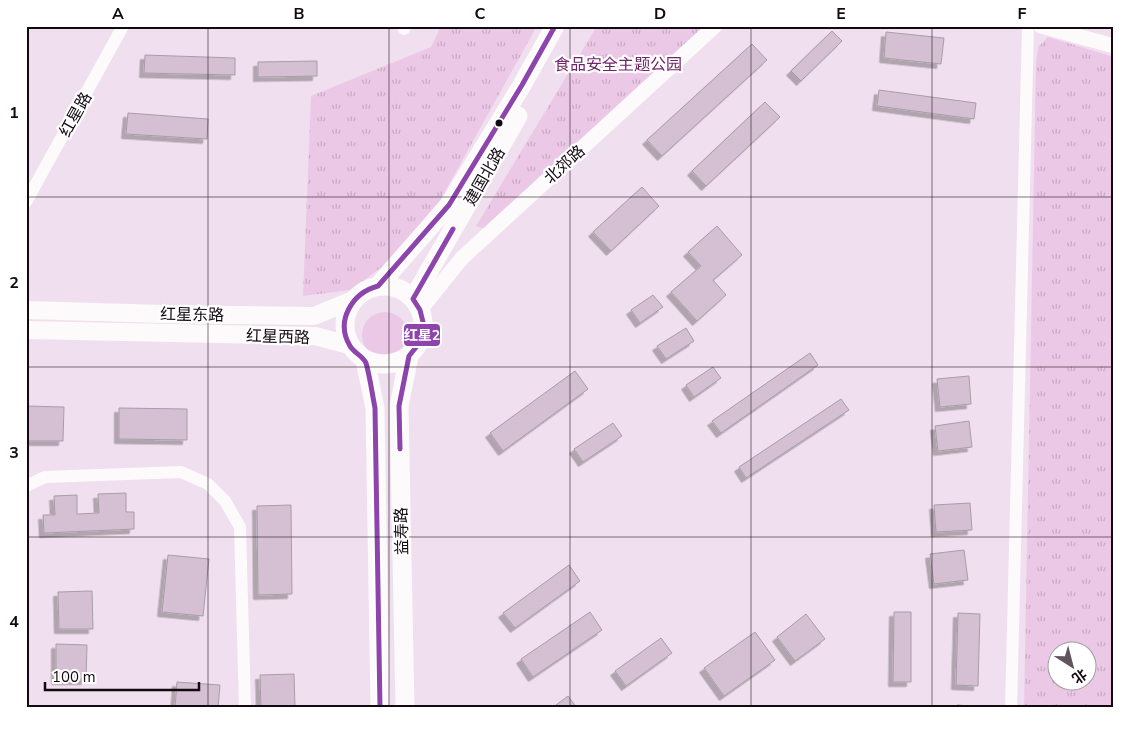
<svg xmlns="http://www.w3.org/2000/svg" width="1140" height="734" viewBox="0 0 1140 734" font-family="'Nunito Sans','Noto Sans SC',sans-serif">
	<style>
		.grass { fill: #ecc8e7 }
		.park { fill: url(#park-tufts); fill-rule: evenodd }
		.building { fill: #d4c0d2; stroke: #a99ca8; filter: url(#shadow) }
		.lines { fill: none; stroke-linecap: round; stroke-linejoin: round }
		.minor { stroke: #fdfafc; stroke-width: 12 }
		.tertiary { stroke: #fdfafc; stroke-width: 15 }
		.secondary { stroke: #fdfafc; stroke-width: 18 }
		.primary { stroke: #fdfafc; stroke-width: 19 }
		.bus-1-casing { stroke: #fff; stroke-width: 9 }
		.bus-1 { stroke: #8e44ad; stroke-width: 5 }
		.grid { fill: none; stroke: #120911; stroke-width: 1; stroke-opacity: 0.55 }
		.bus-dot { fill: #120911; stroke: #fff; stroke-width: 2 }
		.labels { text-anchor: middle; stroke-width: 4.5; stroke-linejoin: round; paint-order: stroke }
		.park-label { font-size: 16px; fill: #70226a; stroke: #fff }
		.street-label { font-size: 16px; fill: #120911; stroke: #fff }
		.line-badge { stroke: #fff; stroke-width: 2 }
		.badge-label { font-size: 14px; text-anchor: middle; font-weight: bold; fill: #fff }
		.neatline { fill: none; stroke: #120911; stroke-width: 2 }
		.grid-label { font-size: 16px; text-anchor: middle; font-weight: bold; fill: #120911 }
	</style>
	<defs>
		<pattern id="park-tufts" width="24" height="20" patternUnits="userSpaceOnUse" patternTransform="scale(1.25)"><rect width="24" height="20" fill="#ecc8e7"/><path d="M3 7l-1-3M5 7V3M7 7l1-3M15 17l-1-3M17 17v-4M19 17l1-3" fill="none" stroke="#c9aac5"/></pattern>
		<filter id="shadow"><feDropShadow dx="-4.5" dy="4.5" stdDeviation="0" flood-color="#0004"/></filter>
	</defs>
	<rect width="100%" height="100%" fill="#f0dfee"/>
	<path class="grass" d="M362 335a23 23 0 1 1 46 0a23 23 0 1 1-46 0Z"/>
	<path class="park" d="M441,26H537L427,224L392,260L350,290L303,296L311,96L431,47Z
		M597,26H717L485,229L476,226Z
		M1048,37L1114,57V708H1024L1036,64L1038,47ZM1058,652H1088V682H1058Z"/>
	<path class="building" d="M832,31L842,41L801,81L791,71Z
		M886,32L944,38L941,64L884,58Z
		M752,44L767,60L662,156L647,140Z
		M145,55L235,58V75L144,73Z
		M317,61V76L258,77V62Z
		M879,90L976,103L974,119L877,106Z
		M765,102L780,117L706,186L692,171Z
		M128,113L208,119L207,139L126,134Z
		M642,187L659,206L611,251L593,232Z
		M717,226L742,255L713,280L726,295L697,321L671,292L701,266L688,252Z
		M653,295L663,307L640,323L631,310Z
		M686,328L694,341L666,359L657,346Z
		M810,353L818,365L721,433L712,421Z
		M713,367L721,378L694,397L686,385Z
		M575,371L588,389L503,451L490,433Z
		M969,376L971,404L940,407L937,379Z
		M841,399L849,410L746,478L739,467Z
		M26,406L64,407L63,441H26Z
		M119,408L187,409V440L119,439Z
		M969,421L972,447L938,451L935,426Z
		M613,423L622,436L583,462L574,449Z
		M126,493V512H134V529L44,533L43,515H55L54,496L77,495V514L99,513L98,494Z
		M970,503L972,530L936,532L934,505Z
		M291,505L292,594L258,595L257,506Z
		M964,550L968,580L934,584L930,554Z
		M168,555L209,559L203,616L162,612Z
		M569,565L580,581L515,628L503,613Z
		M92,591L93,629H59L58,592Z
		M590,612L602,630L533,677L521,659Z
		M894,612H911V682H893Z
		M958,613L980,614L978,686L956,685Z
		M806,614L825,639L795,661L777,637Z
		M755,632L775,660L724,696L704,668Z
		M661,638L672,653L626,686L615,671Z
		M56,644L87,645L86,680H56Z
		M294,674L295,708H261L260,675Z
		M177,682L220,685L218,708H175Z
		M568,696L577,708H552Z
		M957,705L985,707V708H957Z"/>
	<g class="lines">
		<path class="minor" d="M404,29L405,26
			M26,202L123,26
			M26,486L45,477L181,472L208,484L225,501L240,527L245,708
			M1011,708L1028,26"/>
		<path class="tertiary" d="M1041,26L1114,46
			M420,310L462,258L715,26"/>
		<path class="secondary" d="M26,310L164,314L314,316L355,299
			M26,330L315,336L349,345"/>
		<path class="primary" d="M345 325a39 39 0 1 1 78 0a39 39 0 1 1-78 0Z
			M378,286L449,205L522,85L555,26
			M413,299L518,116
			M365,360L375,408L380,708
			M405,708L399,406L409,356"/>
		<g class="bus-1-casing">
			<path id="bus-1" d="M400,449L399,406L409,356L417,346L422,334L423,322L420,310L413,299L453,229
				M380,708L375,408C372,393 370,377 366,363C363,356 354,353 350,346C335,321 352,293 378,286L449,205L522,85L555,26"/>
		</g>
		<use href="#bus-1" class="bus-1"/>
	</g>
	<path class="grid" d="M208,26V708M389,26V708M570,26V708M751,26V708M932,26V708M26,197H1114M26,367H1114M26,537H1114"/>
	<circle class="bus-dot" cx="499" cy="123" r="4.5"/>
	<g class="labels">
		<g class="park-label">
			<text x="618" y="70">食品安全主题公园</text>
		</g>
		<g class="street-label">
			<text transform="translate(75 114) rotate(-61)" y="6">红星路</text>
			<text transform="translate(564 164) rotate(-42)" y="6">北郊路</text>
			<text transform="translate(484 176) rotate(-60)" y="6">建国北路</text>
			<text transform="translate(192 314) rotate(1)" y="6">红星东路</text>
			<text transform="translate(278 336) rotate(2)" y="6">红星西路</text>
			<text transform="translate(401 531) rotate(-91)" y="6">益寿路</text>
		</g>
	</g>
	<rect class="line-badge" x="403" y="323" width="38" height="24" rx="5" fill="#8e44ad"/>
	<g class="badge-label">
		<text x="422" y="340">红星2</text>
	</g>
	<rect width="1140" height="734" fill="none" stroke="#ffffff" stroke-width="55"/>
	<g transform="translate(1072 666) rotate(144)"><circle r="24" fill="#ffffff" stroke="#a09da0"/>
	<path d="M0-4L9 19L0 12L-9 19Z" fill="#60545e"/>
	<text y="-8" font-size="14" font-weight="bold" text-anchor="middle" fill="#120911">北</text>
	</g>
	<path d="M45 682v8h154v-8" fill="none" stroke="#120911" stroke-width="2.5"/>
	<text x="52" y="682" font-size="15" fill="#120911" stroke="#ffffff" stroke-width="4" paint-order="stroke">100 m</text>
	<rect x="28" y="28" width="1084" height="678" class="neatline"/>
	<g class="grid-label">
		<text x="118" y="19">A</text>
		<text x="299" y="19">B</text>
		<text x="480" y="19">C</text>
		<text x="660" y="19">D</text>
		<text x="841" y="19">E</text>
		<text x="1022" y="19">F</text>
		<text x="14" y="118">1</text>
		<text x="14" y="288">2</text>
		<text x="14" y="458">3</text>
		<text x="14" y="627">4</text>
	</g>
</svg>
